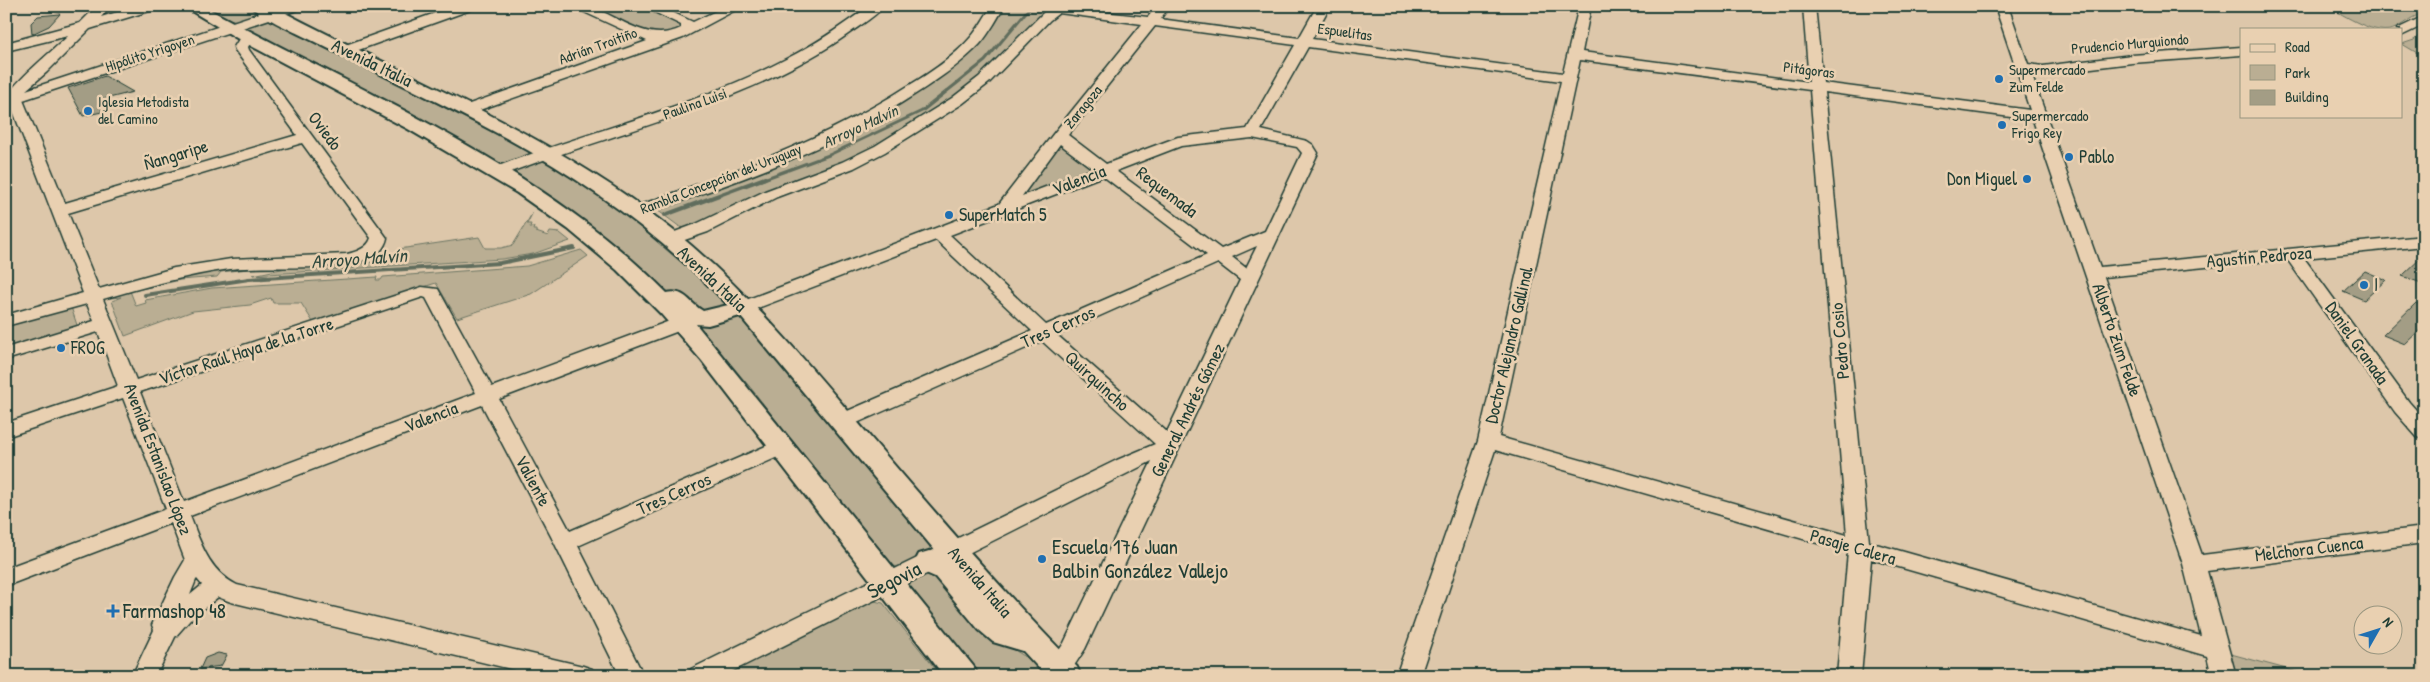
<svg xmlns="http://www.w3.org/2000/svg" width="2430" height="682" viewBox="0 0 2430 682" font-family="'Patrick Hand',sans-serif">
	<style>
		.green { fill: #baae93; stroke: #6c7664 }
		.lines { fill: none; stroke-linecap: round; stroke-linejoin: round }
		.stream-far1 { stroke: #606d5d; stroke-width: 3 }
		.stream { stroke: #606d5d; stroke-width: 4 }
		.building { fill: #a39d85; stroke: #1f3d34 }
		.minor-casing { stroke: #1f3d34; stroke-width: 3 }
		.major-casing { stroke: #1f3d34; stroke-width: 4 }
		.minor { fill: #e9d0b1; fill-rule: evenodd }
		.major { fill: #e9d0b1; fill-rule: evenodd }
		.poi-dot { fill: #1f6fb2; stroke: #e9d0b1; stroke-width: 2 }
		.labels { text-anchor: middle; stroke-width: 5; stroke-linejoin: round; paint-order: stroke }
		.far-street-label { font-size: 15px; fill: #1f3d34; stroke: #e9d0b1 }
		.far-poi-label { font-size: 15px; fill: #1f3d34; stroke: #e9d0b1; text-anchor: start }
		.far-water-label { font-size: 16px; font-style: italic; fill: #2f493e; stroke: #e9d0b1 }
		.street-label { font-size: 18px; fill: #1f3d34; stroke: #e9d0b1 }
		.poi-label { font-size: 18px; fill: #1f3d34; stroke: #e9d0b1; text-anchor: start }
		.water-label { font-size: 19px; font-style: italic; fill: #2f493e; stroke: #e9d0b1 }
		.near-poi-label { font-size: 21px; fill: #1f3d34; stroke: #e9d0b1; text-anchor: start }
		.near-street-label { font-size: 21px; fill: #1f3d34; stroke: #e9d0b1 }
	</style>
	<rect width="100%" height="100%" fill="#ddc7aa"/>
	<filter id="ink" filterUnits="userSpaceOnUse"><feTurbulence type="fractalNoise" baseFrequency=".02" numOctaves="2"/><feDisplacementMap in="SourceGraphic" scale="10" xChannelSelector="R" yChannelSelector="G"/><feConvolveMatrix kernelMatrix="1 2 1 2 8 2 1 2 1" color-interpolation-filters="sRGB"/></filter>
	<g filter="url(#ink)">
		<path class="green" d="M201,6H247L255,12C240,30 217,15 201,6Z
			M585,6H643L681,23L682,27L676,32L653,35Z
			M1006,6H1048L1037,22L972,86L882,143L853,158L781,185L688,228L680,227L657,210L661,207L808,148L980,43L995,25Z
			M2327,6H2424V14C2411,16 2407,22 2396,28C2377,38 2344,15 2327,6Z
			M263,20H272L286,26L527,150L529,154L506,164L495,162L244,29L246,26Z
			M2424,31V57L2402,44L2414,40Z
			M1059,146L1063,147L1091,168L1092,171L1021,197Z
			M544,160L622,212L718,294L767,346L928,541L930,547C925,561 902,570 888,565L754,392L705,333L681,309L568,211L514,171Z
			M533,212L527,224H531L530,227H534L533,230H536V232L548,236L550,232L560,233L570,241L533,254L502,259L253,275L286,268L395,261L399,249L479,237L485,248H501L513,245Z
			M581,250L588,256L531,294L457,318L436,283L313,322L301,303H273L271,298L250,305L193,311L125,336L112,301L121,297L110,298L130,291L136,306L146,303L145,300L212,288L377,277L376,280H381L383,277L527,266Z
			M257,268L221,272L217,277L180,280L141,289L140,286L204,272Z
			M71,307L77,325L74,328L6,350V324Z
			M929,570L999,640L1035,663L1048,676H978L907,589L909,582Z
			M870,600L883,603L941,676H722Z
			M2231,654L2312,676H2236Z"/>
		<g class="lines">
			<path class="stream-far1" d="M761,180L829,155L922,111L985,61L1031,6"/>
			<path class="stream" d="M665,215L765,178
				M145,295L249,279L500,263L574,248"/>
		</g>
		<path class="building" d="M60,14L49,26L32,34L31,23L38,16Z
			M105,76L133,92L101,100L102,112L83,116L68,88Z
			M2424,255V284L2402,276Z
			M2365,271L2386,280L2364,300L2343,291Z
			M2416,303L2424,307V326L2405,344L2383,335Z
			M218,653L227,655L221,666L200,669L205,658Z"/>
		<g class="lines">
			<g class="minor-casing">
				<path id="minor" d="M97,6H111L101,17L137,6H157L156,9L90,29L47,72L26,90L281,6H301L300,9L23,100L65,203L297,135L235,50L234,47L242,34L247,33L254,37L248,47L249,50L387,238C385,248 377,256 367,259C330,272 271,265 230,269C186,275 145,287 103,299L136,380L422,287L438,289L492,387L675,319H689L691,323L689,327L499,399L570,531L775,442L782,440L789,442L792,447L789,452L578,546L644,676H620L554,542L482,405L190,516C201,544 209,571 237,585L583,666L592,669L595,676H540L231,602L218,597L190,620L175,637L156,676H132L154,630L152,625L175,577L185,560L171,523L6,586V568L166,509L123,398L6,437V423L118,386L98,332L6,360V348L94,321L87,304L6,326V315L83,293L10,103L6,101C6,88 56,48 68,36L6,51V43L80,23ZM302,143L371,238C368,248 356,252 347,254L231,259L174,268L99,289L68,213ZM423,297L426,298L476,393L184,502L140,392ZM197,579L202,585L190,595L196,580Z
					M455,6H474L473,9L350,53H340L338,50L340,47Z
					M571,6C577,6 584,5 590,7C621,17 648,44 681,28V25L642,6H659L693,22L726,6H743L683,38L471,113H461L459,110L461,107L647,41Z
					M869,6H884C876,16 862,24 851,32C756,101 615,132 505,174H493L491,171L493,168C590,131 694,107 786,59C816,44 842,26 869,6Z
					M992,6H1005C997,18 990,33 980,44C962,63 939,79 917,93C832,149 735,183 640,215H628L626,212L628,209C724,176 823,141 908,86C930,73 954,57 971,37C979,28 985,16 992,6Z
					M1050,6L1148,17L1157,6H1170L1160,19L1299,38L1317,6H1330L1312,39L1563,73L1579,6H1591L1582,52L1809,82L1803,6H1815L1823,83L2030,110L1995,6H2008L2028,64L2043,66L2132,55L2241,47V55L2132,63L2043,74L2031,73L2100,267L2424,236V246L2304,258L2409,402L2424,419V439L2417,437L2395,412L2287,259L2104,277L2202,555L2424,527V543L2207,571L2236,676H2212L2207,656L1871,559L1861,676H1837L1848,552L1495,450L1420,676H1396L1478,441L1561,81L1308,47L1261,130L1307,141L1313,145L1318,153L1085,649L1068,675L1053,676L1047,668L1064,643L1152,461L723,676H688L691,669L1117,460L1155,444L1042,341L850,426L843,428L836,426L833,421L836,416L1032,331L936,240L750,311H738L735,307L738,303L999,204L1054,133L1142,24L1059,13L1050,20L989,83L962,104L885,152L854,168L777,197L708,232L670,245L664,244L662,240L664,236L696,224L765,191L842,162L875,146L952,98L979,77ZM1155,26L1295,45L1247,129L1178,137L1106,164L1068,135ZM1580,60L1810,90L1847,535L1499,437ZM1824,92L2033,120L2183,564L2201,636L1869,542ZM1252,138L1297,147L1302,153L1265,231L1221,249L1116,171L1181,146ZM1060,144L1093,169L1022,196ZM1103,176L1207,255L1046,325L950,235ZM1257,246L1246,268L1232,257ZM1218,263L1240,280L1167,432L1057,335Z
					M2424,16V25L2401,36V29H2397Z"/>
			</g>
			<g class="major-casing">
				<path id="major" d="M183,6H203C362,93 538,163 667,293C685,289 689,303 703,311L728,305C664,238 587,182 506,138C440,102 373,71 307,38C295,32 257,15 251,6H272C408,78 553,134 674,231C749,292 809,365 871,438C938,516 1005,594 1077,667L1081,676H1046L1023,651L993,642L979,630L935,577L919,570L915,562L919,554L929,551L937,553L740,316L708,325L696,324L974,667L978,676H944L702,361L661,314L617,270L568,229L517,193L408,129L240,40Z"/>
			</g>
			<use href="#minor" class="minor"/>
			<use href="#major" class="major"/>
		</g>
	</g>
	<g class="poi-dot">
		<circle cx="1999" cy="79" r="5"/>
		<circle cx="88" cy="111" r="5"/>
		<circle cx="2002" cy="125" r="5"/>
		<circle cx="2069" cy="157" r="5"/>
		<circle cx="2027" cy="179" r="5"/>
		<circle cx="949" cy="215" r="5"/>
		<circle cx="2364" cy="285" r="5"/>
		<circle cx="61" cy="348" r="5"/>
		<circle cx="1042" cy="559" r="5"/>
		<path d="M110.5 603.5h5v5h5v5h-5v5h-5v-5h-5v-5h5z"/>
	</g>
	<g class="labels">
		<g class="far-street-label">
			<text transform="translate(1345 32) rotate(8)" y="5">Espuelitas</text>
			<text transform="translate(2130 44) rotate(-5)" y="5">Prudencio Murguiondo</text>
			<text transform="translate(598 46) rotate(-20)" y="5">Adrián Troitiño</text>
			<text transform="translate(150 53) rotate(-18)" y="5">Hipólito Yrigoyen</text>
			<text transform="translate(1809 70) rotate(7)" y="5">Pitágoras</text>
			<text transform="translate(695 104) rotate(-20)" y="5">Paulina Luisi</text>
			<text transform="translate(1083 107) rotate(-51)" y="5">Zaragoza</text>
			<text transform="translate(721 179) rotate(-21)" y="5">Rambla Concepción del Uruguay</text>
		</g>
		<g class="far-poi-label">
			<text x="2009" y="75">Supermercado<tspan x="2009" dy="17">Zum Felde</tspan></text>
			<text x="98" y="107">Iglesia Metodista<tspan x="98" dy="17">del Camino</tspan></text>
			<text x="2012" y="121">Supermercado<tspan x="2012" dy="17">Frigo Rey</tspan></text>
		</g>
		<g class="far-water-label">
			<text transform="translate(860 126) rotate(-25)" y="6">Arroyo Malvín</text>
		</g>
		<g class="street-label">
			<text transform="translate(372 63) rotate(26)" y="6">Avenida Italia</text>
			<text transform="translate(325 131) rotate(53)" y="6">Oviedo</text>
			<text transform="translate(176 155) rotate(-17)" y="6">Ñangaripe</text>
			<text transform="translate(1079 180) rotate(-21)" y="6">Valencia</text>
			<text transform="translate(1167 192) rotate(37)" y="6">Requemada</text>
			<text transform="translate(2259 257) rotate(-5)" y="6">Agustín Pedroza</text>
			<text transform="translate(712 279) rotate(43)" y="6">Avenida Italia</text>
			<text transform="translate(1058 327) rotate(-24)" y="6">Tres Cerros</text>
			<text transform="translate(2117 340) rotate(71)" y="6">Alberto Zum Felde</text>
			<text transform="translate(1840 341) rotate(-95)" y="6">Pedro Cosio</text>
			<text transform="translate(2357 343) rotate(55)" y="6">Daniel Granada</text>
			<text transform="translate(1509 345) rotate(-77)" y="6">Doctor Alejandro Gallinal</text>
			<text transform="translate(246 351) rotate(-18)" y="6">Víctor Raúl Haya de la Torre</text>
			<text transform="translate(1097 381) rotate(42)" y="6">Quirquincho</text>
			<text transform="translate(1188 410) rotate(-64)" y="6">General Andrés Gómez</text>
			<text transform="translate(431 417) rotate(-21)" y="6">Valencia</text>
			<text transform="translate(158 459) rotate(69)" y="6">Avenida Estanislao López</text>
			<text transform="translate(533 481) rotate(62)" y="6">Valiente</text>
			<text transform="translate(674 494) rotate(-24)" y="6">Tres Cerros</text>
			<text transform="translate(1853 547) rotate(16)" y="6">Pasaje Calera</text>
			<text transform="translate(2309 549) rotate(-7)" y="6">Melchora Cuenca</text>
			<text transform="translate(980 582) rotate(49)" y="6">Avenida Italia</text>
		</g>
		<g class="poi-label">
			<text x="2079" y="163">Pablo</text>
			<text x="2017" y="185" text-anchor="end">Don Miguel</text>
			<text x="959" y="221">SuperMatch 5</text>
			<text x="2374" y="291">I</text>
			<text x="71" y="354">FROG</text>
		</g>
		<g class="water-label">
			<text transform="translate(359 258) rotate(-4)" y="7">Arroyo Malvín</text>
		</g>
		<g class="near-poi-label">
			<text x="1052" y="554">Escuela 176 Juan<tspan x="1052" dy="24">Balbin González Vallejo</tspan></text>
			<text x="123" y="618">Farmashop 48</text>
		</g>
		<g class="near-street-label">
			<text transform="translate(894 580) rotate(-27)" y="7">Segovia</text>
		</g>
	</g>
	<rect width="2430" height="682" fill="none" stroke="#e9d0b1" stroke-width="25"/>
	<rect x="12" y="12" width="2405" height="657" fill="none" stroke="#1f3d34" stroke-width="2" filter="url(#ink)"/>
	<rect x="2240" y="28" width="162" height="90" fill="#e9d0b1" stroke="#98957f"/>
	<rect x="2250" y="44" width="25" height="8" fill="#e9d0b1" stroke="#98957f"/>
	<text x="2285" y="52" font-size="15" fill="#1f3d34">Road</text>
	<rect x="2250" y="65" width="25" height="15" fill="#baae93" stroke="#98957f"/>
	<text x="2285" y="78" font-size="15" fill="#1f3d34">Park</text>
	<rect x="2250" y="90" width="25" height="15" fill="#a39d85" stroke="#98957f"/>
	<text x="2285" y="102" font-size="15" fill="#1f3d34">Building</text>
	<g transform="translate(2378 630) rotate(51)"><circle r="24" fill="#e9d0b1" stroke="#98957f"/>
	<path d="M0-4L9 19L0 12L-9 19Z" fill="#1f6fb2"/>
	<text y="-8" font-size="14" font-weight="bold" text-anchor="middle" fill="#1f3d34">N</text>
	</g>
</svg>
